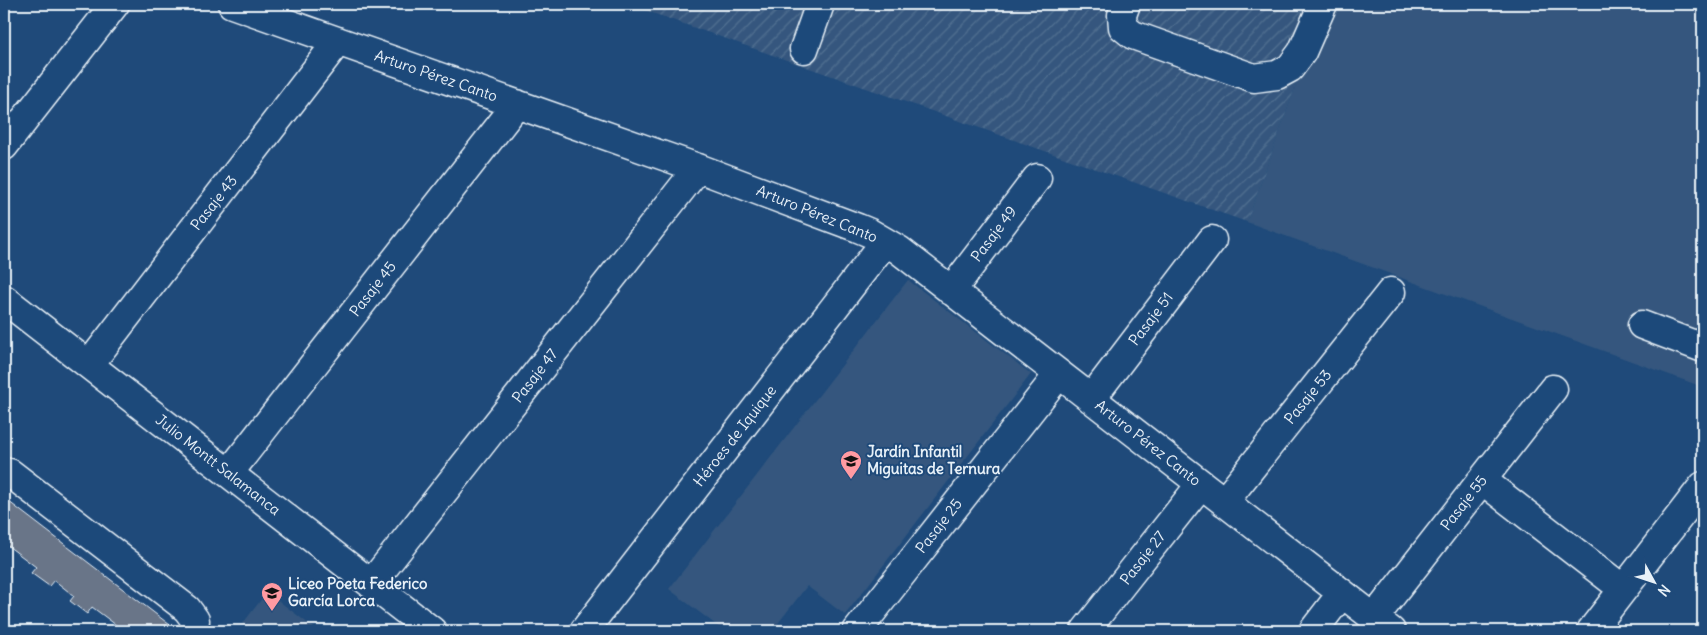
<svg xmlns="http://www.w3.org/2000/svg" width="1707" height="635" viewBox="0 0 1707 635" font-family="Delius,sans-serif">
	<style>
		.built { fill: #35577e }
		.industrial { fill: url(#industrial-furrows) }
		.building { fill: #697488; stroke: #e8f1f8 }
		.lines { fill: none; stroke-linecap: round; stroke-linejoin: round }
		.minor-casing { stroke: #e8f1f8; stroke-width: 31 }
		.minor { stroke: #1f4a7a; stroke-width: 28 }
		.labels { text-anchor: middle; stroke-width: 4; stroke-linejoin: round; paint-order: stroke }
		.street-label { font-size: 15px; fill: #e8f1f8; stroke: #1f4a7a }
		.poi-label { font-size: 15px; font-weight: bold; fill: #e8f1f8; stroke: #1f4a7a; text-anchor: start }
	</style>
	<defs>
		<pattern id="industrial-furrows" width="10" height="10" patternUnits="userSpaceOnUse" patternTransform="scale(1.25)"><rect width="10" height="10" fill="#35577e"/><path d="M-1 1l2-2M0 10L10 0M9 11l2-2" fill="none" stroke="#527091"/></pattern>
	</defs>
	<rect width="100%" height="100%" fill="#1f4a7a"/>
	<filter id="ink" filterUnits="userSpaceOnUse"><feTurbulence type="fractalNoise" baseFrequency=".02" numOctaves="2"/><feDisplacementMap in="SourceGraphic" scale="10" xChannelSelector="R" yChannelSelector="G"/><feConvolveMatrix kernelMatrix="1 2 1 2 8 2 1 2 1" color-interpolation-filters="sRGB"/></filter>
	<g filter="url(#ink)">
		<path class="built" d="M1325,4H1703V387L1247,222Z
			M908,280L1031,374L845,615L807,586L772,631H724L669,589Z
			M267,592L318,631H237Z"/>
		<path class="industrial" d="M627,4H1325L1247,222Z"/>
		<path class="building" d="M4,498L170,625L166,631H124L92,607L87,614L70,601L74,596L54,580L49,586L31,573L36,567L4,543Z"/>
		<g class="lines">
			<g class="minor-casing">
				<path id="minor" d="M232,4L698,168L858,228L870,233L899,250L1391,631
					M1126,4L1122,15L1123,27L1133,35L1254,78L1277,75L1290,68L1302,52L1323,4
					M804,49L820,4
					M4,146L115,4
					M951,291L1037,178
					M4,299L432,631
					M1642,325L1703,348
					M89,365L338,41
					M1091,399L1212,240
					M4,472L10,473L187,609L195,620L194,631
					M229,473L517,104
					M1482,480L1623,589
					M1224,502L1391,292
					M371,584L698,168
					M1374,618L1553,389
					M584,631L885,242
					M857,631L1059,374
					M1085,631L1201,484
					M1313,631L1342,593
					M1591,631L1703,486"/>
			</g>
			<use href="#minor" class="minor"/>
		</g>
	</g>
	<defs>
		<g id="school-pin" transform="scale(1.125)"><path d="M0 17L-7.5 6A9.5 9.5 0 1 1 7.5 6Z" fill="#ff9aa2" stroke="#1f4a7a"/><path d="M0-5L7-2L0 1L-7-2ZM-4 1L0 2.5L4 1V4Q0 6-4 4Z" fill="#111"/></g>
	</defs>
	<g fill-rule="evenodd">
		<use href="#school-pin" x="851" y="461"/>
		<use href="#school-pin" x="272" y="593"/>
	</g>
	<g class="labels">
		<g class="street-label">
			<text transform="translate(436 76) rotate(19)" y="5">Arturo Pérez Canto</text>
			<text transform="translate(214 203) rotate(-52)" y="5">Pasaje 43</text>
			<text transform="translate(817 214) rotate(22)" y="5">Arturo Pérez Canto</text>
			<text transform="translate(994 234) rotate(-53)" y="5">Pasaje 49</text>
			<text transform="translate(373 289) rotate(-52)" y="5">Pasaje 45</text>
			<text transform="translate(1151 319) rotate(-53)" y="5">Pasaje 51</text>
			<text transform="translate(535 376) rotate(-52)" y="5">Pasaje 47</text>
			<text transform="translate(1308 397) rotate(-51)" y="5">Pasaje 53</text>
			<text transform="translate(735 436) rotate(-52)" y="5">Héroes de Iquique</text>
			<text transform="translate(1148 443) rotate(38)" y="5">Arturo Pérez Canto</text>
			<text transform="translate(218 465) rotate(38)" y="5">Julio Montt Salamanca</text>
			<text transform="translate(1464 503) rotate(-52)" y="5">Pasaje 55</text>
			<text transform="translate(939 526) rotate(-52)" y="5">Pasaje 25</text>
			<text transform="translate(1143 558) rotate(-52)" y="5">Pasaje 27</text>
		</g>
		<g class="poi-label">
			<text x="867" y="457">Jardín Infantil<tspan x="867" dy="17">Miguitas de Ternura</tspan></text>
			<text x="288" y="589">Liceo Poeta Federico<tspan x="288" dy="17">García Lorca</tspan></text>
		</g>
	</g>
	<rect width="1707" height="635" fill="none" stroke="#1f4a7a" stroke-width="20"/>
	<rect x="10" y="10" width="1687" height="615" fill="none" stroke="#e8f1f8" stroke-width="2" filter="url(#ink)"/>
	<g transform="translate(1654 582) rotate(130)" stroke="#1f4a7a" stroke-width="4" paint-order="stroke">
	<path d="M0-4L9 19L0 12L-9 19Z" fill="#e8f1f8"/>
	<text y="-8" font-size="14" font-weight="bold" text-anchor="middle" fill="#e8f1f8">N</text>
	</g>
</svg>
